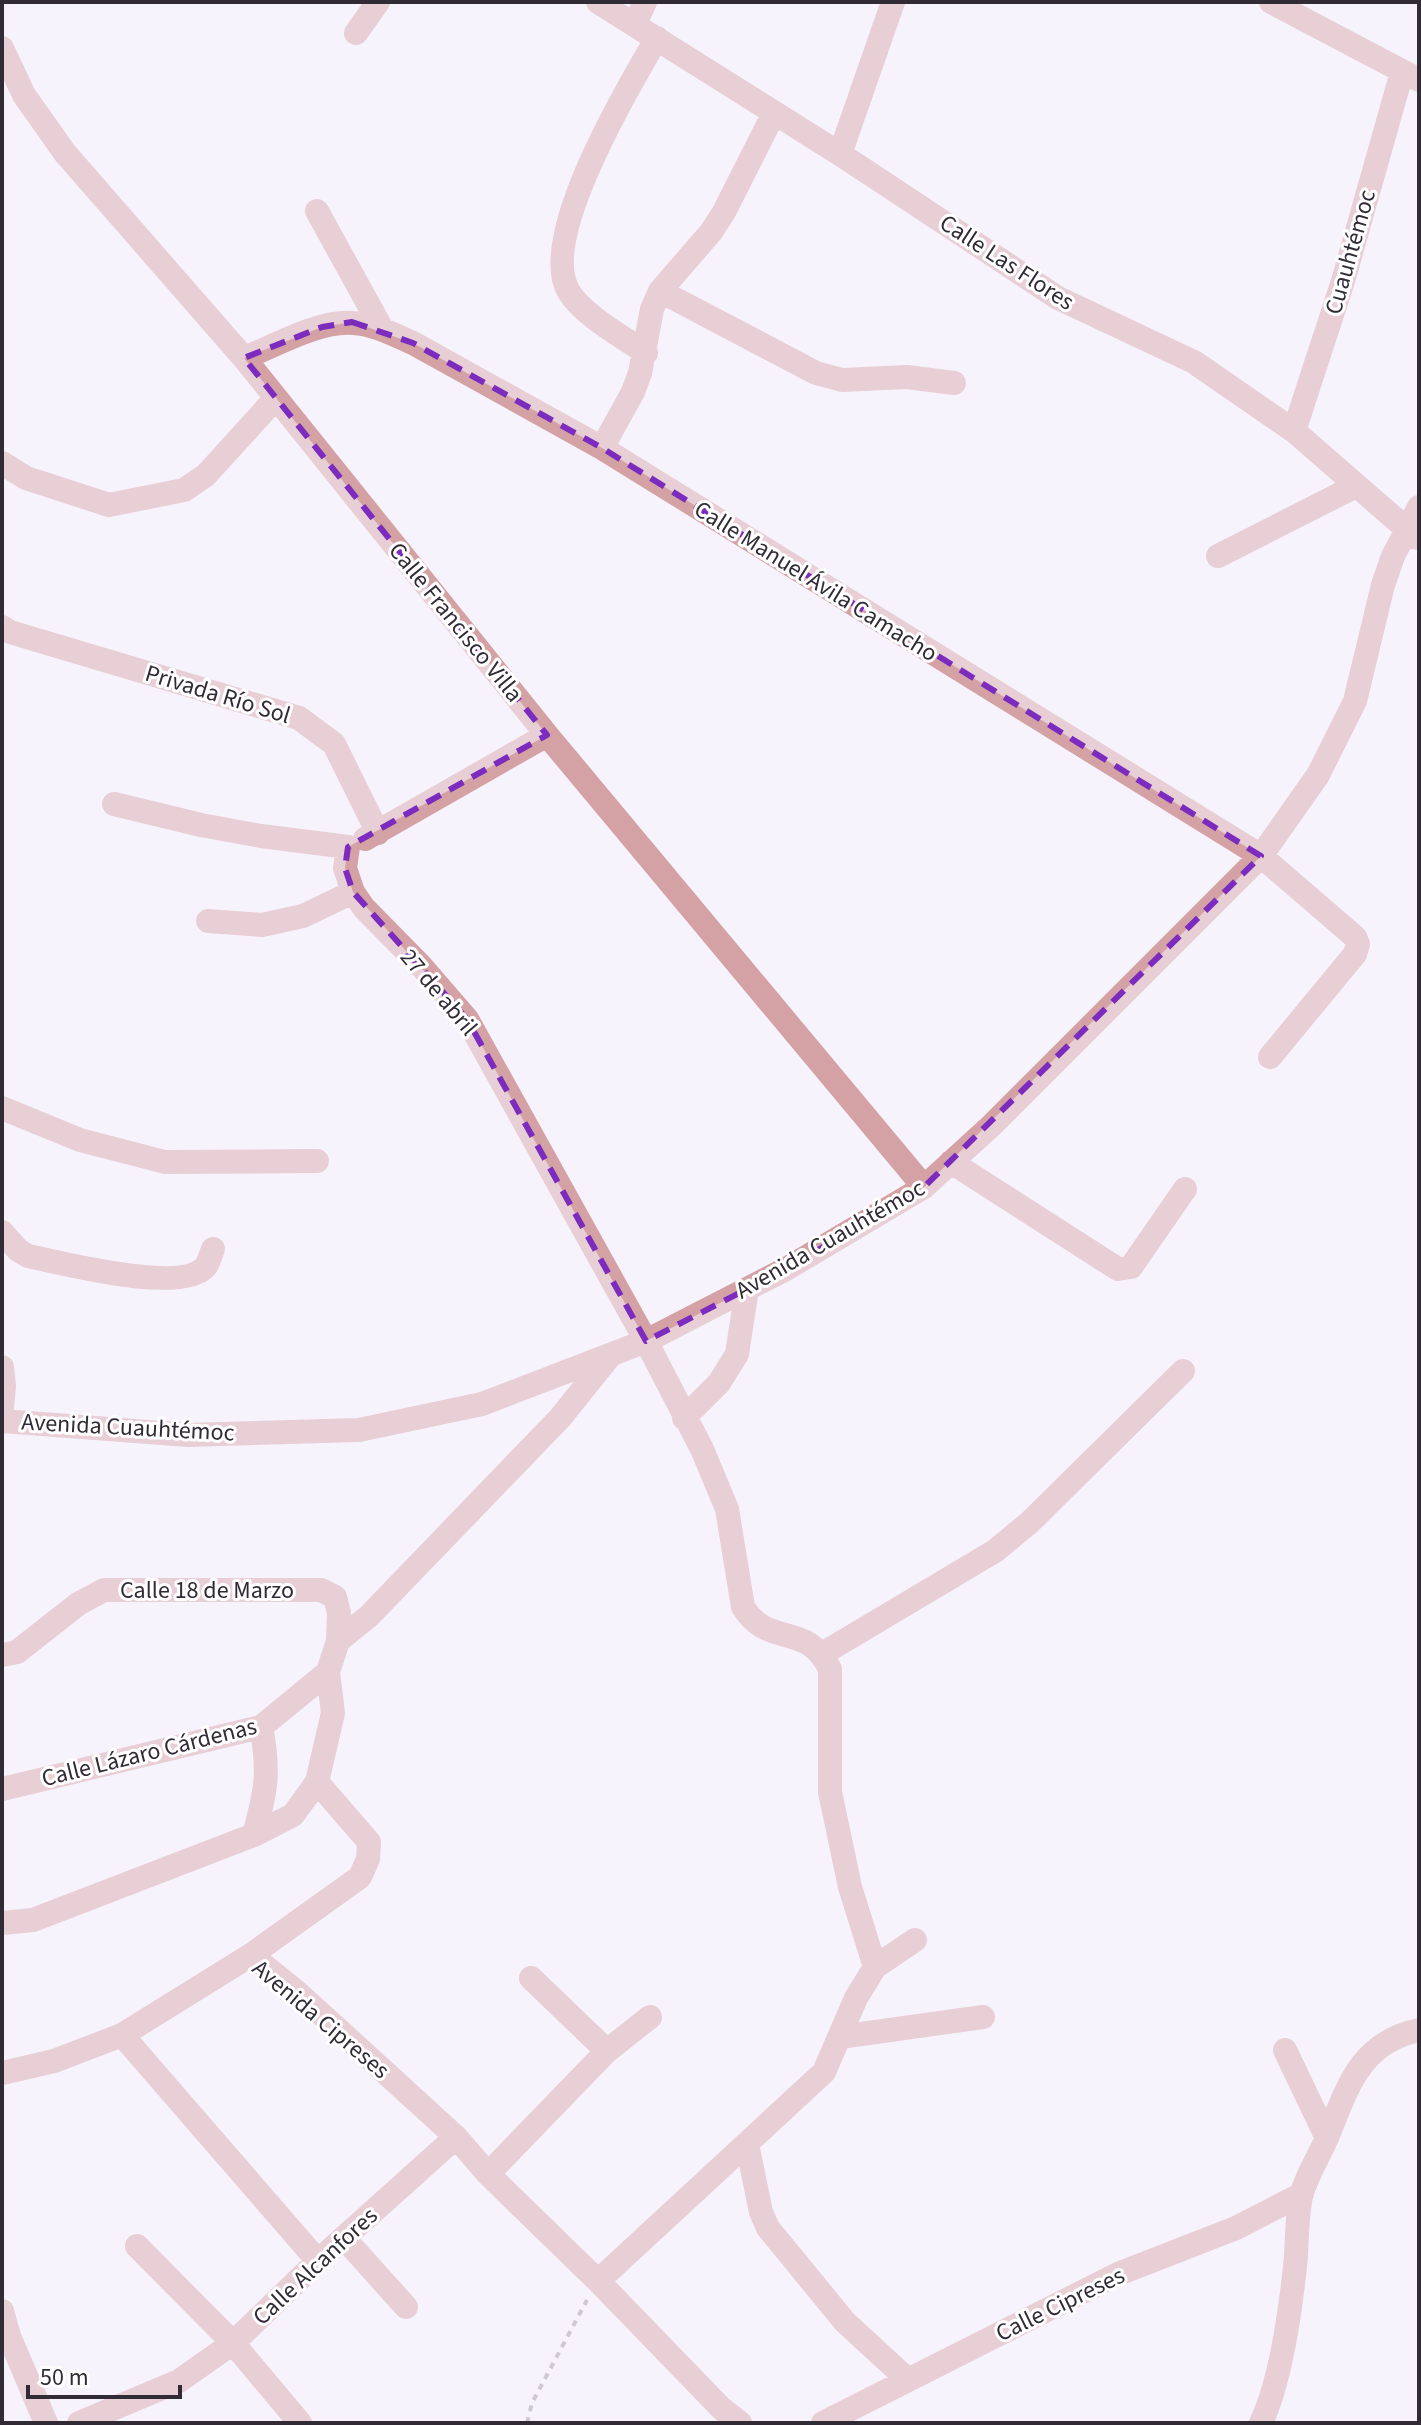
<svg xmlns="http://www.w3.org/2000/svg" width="1421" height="2425" viewBox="0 0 1421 2425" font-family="'Source Sans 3',sans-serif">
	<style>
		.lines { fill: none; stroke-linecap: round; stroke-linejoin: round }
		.path { stroke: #9c97a1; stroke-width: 4; stroke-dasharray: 6 6; stroke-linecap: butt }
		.minor { stroke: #d4a2a5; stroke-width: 24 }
		.marked { fill: none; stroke: #7b2cbf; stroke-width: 6; stroke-dasharray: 16 10; stroke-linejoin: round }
		.labels { text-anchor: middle; stroke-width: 6; stroke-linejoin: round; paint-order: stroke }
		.street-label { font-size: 24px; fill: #302b35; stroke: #fff }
	</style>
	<rect width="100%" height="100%" fill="#f7f3fd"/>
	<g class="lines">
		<path class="path" d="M527,2423L532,2403L587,2300"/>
		<path class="minor" d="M598,2L840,154L1058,298L1194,362L1294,431L1417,538
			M1271,2L1419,80
			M635,24L645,2
			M356,33L378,2
			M2,48L24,95L65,153L244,358L547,735L924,1187
			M840,154L893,2
			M317,211L382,329
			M660,291L816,373L842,380L907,377L954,383
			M646,353C623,337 583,315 569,292C537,240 628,87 657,38
			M244,358C275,346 319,320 353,323C374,324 394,335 413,343L602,448L1261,856L1355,937L1358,944L1355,954L1270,1057
			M1294,431L1343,281L1402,72
			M602,448L633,392L640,373L652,309L660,291L711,232L724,212L774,113
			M2,463L26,478L109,505L184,490L206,475L276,398
			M1218,556L1356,486
			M2,627L10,632L299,718L334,744L378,833
			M114,804L201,825L261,836L348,847
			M365,839L547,735
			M348,847L345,868L353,892L364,908L422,967L467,1019L646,1341L702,1449L727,1509L743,1607C769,1649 806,1620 830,1669V1792L850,1887L875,1967
			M208,921L262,925L303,916L353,892
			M2,1108L80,1140L165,1162L317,1161
			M951,1162L1118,1269L1131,1267L1185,1189
			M2,1232L18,1250L28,1256C62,1263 183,1295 206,1266C209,1262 211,1254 213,1249
			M2,1367L4,1386L2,1407
			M684,1418L719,1383L737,1354L747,1289
			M2,1421L188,1435L359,1430L482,1404L646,1341L786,1269L924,1187L992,1125L1261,856L1318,775L1355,701L1383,585L1393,556L1419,507
			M338,1641L369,1616L560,1418L609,1357
			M822,1654L995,1551L1030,1522L1183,1371
			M2,1655L17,1652L78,1604L104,1590H321L335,1597L339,1613L338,1641L328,1672L333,1713L317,1782L293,1815L254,1835L33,1920L2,1923
			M2,1789L261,1727L328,1672
			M254,1835C266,1791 270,1772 261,1727
			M251,1955L360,1877L368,1859L369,1842L317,1782
			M531,1978L607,2051
			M122,2035L318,2261
			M840,2037L983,2017
			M1285,2050L1327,2138
			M2,2073L54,2061L122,2035L251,1955L297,1992L456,2137L488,2174L598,2281L721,2408L740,2423
			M747,2144L761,2212L768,2228L845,2322L907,2379
			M488,2174L607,2051L650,2017
			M344,2238L406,2307
			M137,2246L233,2343L300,2423
			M598,2281L824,2072L856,1998L875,1967L915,1940
			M2,2311L9,2336L46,2423
			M79,2423L179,2381L233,2343L318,2261L456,2137
			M823,2423L1118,2274L1236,2228L1302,2194
			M1261,2423C1282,2378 1291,2307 1296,2257C1297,2237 1297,2215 1301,2196C1306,2177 1318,2158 1326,2140C1347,2090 1358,2043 1419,2030"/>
	</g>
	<path d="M0 0H1421V2425H0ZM352,322L413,343L602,448L1261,856L924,1187L786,1269L646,1341L467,1019L353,892L345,868L348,847L547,735L244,358L322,327Z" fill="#f7f3fd" fill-opacity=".55" fill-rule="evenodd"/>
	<path class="marked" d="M352,322L413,343L602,448L1261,856L924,1187L786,1269L646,1341L467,1019L353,892L345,868L348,847L547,735L244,358L322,327Z"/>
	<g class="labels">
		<g class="street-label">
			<text transform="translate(1350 252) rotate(-74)" y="8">Cuauhtémoc</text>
			<text transform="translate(1007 262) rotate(33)" y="8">Calle Las Flores</text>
			<text transform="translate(816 581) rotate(32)" y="8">Calle Manuel Ávila Camacho</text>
			<text transform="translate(456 622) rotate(51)" y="8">Calle Francisco Villa</text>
			<text transform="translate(218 694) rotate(17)" y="8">Privada Río Sol</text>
			<text transform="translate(439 992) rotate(50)" y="8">27 de abril</text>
			<text transform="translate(830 1239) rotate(-30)" y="8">Avenida Cuauhtémoc</text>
			<text transform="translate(128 1427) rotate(3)" y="8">Avenida Cuauhtémoc</text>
			<text x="207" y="1598">Calle 18 de Marzo</text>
			<text transform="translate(149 1752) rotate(-14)" y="8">Calle Lázaro Cárdenas</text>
			<text transform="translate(321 2019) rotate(40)" y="8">Avenida Cipreses</text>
			<text transform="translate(315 2266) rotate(-43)" y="8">Calle Alcanfores</text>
			<text transform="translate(1060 2304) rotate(-26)" y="8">Calle Cipreses</text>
		</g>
	</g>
	<rect width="1421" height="2425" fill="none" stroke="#302b35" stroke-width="8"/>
	<path d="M28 2385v12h152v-12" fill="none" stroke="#302b35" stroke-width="4"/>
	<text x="40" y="2385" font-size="24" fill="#302b35" stroke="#ffffff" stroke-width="6" paint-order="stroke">50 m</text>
</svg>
